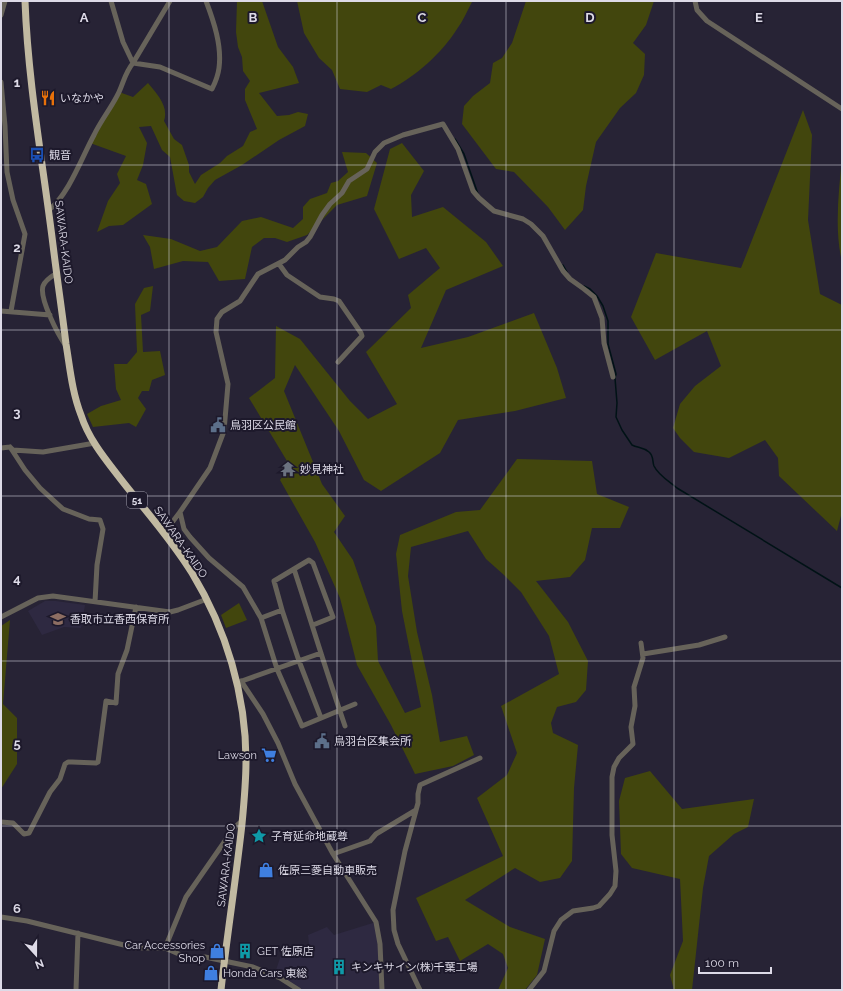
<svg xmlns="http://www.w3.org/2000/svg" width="843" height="991" viewBox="0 0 843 991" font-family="Raleway,'Noto Sans JP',sans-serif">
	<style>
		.built { fill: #2e2941 }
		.green { fill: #42460d }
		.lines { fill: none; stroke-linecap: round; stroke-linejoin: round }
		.stream { stroke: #001216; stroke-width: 1.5 }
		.minor { stroke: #67635a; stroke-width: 5 }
		.highway { stroke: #c1b9a1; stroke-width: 7 }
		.grid { fill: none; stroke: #dddae7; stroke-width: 1; stroke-opacity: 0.55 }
		.labels { text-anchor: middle; stroke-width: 4; stroke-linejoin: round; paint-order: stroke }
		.shield { fill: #1d192b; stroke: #a3a0af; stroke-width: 1 }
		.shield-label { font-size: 10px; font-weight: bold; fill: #dddae7 }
		.poi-label { font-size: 11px; fill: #dddae7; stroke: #1d192b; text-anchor: start }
		.street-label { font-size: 11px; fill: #dddae7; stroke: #1d192b }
		.grid-label { font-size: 13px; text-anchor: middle; font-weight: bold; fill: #dddae7; stroke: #1d192b; stroke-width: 4; stroke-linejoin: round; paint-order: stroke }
	</style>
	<rect width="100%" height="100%" fill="#272335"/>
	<path class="built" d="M45,601H56L85,605L81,628L64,627L42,635L28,611Z
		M376,922L382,990H299L274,976L282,952L309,944L308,935L327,927L334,935Z"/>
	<path class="green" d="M237,1H262L278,47L293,67L299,83L259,93L277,116L289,115L298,112L308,114L305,126L279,140L242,165L215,180L208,188L203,197L195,203L184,201L177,195L170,157L162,150L151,126L139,127L147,143L143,165L137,180L146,184L152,204L123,225L109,226L97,232L108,201L120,183L117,174L126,156L90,143L119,92L133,97L148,83C157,94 169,106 164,121L174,139L182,145L189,165V172L195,184L201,175L220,163L227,156L243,146L250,132L257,129L245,100V89L250,81L243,71L242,57L238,47L236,32Z
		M297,1H472V2C467,11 463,21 457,29C442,53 416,76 391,89L381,85L367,92L340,89L332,70L319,58L304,33Z
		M526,1H654L646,25L633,43L645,54L644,75L636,93L620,108L596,142L586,186L583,210L565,230L548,207L514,172L496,169L462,124L464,106L473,96L490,83L493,63L502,58L512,43Z
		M803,110L812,135L808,220L820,294L842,305V512L837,531L779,476L778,458L765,440L729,458L694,452L680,438L673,428L680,404L695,386L721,366L707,331L655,360L631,317L656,253L741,268Z
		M402,143L424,171L411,195L412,217L443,207L486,242L503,266L446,290L421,348L468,337L534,313L557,368L566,398L515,411L458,420L440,453L381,491L364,480L339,431L295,365L284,391L322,484L345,516L334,532L353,560L376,626L378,661L405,713L421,707L402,611L396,554L400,535L456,512L480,510L517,459L592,461L597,494L629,507L620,528H592L585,560L570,577L536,581L568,622L588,661L586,690L576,702L557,707L551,723L553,733L578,745L574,788L572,861L560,878L540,882L515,868L465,900L510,927L545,939L537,975L525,990H498L508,968L503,954L488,944L460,961L448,937L436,941L416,898L503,856L477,798L507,775L517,753L501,706L559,674L549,636L521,592L504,575L486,559L468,531L411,547L408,576L417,632L432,695L440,742L467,736L474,755L453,766L415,774L391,725L357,665L340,598L315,542L280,480L290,466L249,398L275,378L276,326L300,339L350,401L368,419L397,404L366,352L411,308L408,295L440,268L426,248L399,259L374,209L390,149Z
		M342,152L366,153L377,163L367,196L337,205L307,235L287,242L275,238H264L252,247L245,279L219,281L208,262L183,261L154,269L150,247L143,235L171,239L200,251L217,247L242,221L261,217L293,228L303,219V207L310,199L327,193L331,183L338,181L348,172Z
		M842,157V262C834,228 839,191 842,157Z
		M153,286L150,311L141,315L143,352L160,351L165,375L152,380L149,391H142L138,398L146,409L136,427L129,423L93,427L87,414L101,406L121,400L116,389L114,364H127L137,352L135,304L144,288Z
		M239,603L247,620L226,628L221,615Z
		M10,620L3,704L17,718V764L1,789V626Z
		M650,771L682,809L754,799L748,827L734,834L709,856L703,888L692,990H674L670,975L683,941L680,879L632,868L621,854L619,801L625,778Z"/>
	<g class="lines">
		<path class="stream" d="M455,139L464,154L478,194
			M563,265L567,272
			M584,286L590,289L597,296L603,306L608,321V344L616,374L615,378L617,403L616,417L622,430L632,445C638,448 643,447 649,452C654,456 652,461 654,466C658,475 670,482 677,488L842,588"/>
		<path class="minor" d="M111,1L123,42L133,63
			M695,1L697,10L707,21L842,109
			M1,15L5,1
			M133,63L160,67L212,89C215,83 218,76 219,68C222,46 214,22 206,1
			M1,82L5,126L7,172L13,200L25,234L11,311
			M49,210C69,194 82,157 94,135C101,120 112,107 119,92C124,81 125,73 133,63L170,1
			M279,264L287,275L320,297L334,299L339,301L361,333L362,336L338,362
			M57,273C52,276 45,280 43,286C39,298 58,335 66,346
			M1,311L50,315
			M10,447L25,470L40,488L63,509L89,519L100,520L103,529L97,565L95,602
			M1,448L10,447L13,450L43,452L95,443
			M180,512L184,529L190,537L209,558L243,587L261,618
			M164,533L180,512L210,468L224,431L228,384L216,332L217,319L222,312L240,301L258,274L285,260L298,247L306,242L310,237L322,215L330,204L342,193L349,181L367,169L375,152L384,143L403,135L443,124L458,149L473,191L479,198L494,211L523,219L531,224L543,236L563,271L570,279L584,289L594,297L602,318L604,343L613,377
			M294,569L309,560L313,563L333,617L313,625
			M282,610L299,661L321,718
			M1,617L38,598L53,596L170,612L178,610L207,599
			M643,654L699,645L725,637
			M241,681L263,714L278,743L295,784L333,854L376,922L380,944L382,990
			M239,682L321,653
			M345,726C327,674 311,621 294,569L274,581L282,610L261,618L277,669L302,726L355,704
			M1,822L13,823L24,834L29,833L50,792L60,779L65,764L68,762H72L96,763L98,762L106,701L116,703L118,674L127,650L136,607
			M333,854L370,841L376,834L416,810
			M1,917L27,921L136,948H165L188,958L205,957L253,967L280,978L299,990
			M165,948L186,897L234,828L242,821
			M76,990L78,933
			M420,990L398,944L394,930L393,910L405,851L418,803V794L420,785L480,758
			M529,990L544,971L554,931L561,920L573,911L593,908L599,906L610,894L615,886L616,871L612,835V777L614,767L619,758L633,744L631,727L635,706L634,687L643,658L641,643"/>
		<path class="highway" d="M25,1C28,83 43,164 53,245C57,278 62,311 66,344C70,368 72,392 81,415C88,437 102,455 116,473C141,506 170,537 192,573C226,629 246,695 246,761C246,782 244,803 242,824C236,879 227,935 221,990"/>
	</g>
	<path class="grid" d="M169,1V990M337,1V990M506,1V990M674,1V990M1,165H842M1,330H842M1,496H842M1,661H842M1,826H842"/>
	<defs>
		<g id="restaurant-bare" transform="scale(1.2)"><path d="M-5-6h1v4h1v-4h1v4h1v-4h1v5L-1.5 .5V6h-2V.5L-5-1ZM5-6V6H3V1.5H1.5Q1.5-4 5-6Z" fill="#e8710a" stroke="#1d192b" stroke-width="2.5" paint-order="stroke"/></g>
		<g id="bus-bare" transform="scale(1.2)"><path d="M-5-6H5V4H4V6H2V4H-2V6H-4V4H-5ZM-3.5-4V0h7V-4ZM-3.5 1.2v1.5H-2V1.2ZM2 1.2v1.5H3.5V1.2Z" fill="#1a4fb4" stroke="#1d192b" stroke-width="2.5" paint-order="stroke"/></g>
		<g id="civic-bare" transform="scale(1.2)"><path d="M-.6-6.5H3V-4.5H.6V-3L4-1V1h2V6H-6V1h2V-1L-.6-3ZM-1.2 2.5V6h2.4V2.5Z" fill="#5c6f8a" stroke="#1d192b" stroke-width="2.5" paint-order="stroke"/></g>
		<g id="temple-bare" transform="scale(1.2)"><path d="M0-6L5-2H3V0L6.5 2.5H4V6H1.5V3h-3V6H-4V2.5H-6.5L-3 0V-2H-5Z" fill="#6b7280" stroke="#1d192b" stroke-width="2.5" paint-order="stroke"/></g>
		<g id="school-bare" transform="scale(1.2)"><path d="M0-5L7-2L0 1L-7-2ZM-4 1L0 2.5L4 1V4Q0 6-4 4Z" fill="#8d6e63" stroke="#1d192b" stroke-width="2.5" paint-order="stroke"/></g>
		<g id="supermarket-bare" transform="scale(1.2)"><path d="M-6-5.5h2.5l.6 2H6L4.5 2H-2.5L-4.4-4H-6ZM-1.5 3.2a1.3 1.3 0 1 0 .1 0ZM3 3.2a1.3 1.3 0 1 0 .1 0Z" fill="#3f7fe0" stroke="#1d192b" stroke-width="2.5" paint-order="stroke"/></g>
		<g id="sight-bare" transform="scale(1.2)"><path d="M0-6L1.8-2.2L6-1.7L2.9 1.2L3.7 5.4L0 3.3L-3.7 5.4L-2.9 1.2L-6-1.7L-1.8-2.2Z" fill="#0f9aa8" stroke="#1d192b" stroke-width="2.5" paint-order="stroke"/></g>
		<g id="shop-bare" transform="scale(1.2)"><path d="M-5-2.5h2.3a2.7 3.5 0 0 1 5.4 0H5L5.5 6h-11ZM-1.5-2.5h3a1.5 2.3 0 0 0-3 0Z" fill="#3f7fe0" stroke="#1d192b" stroke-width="2.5" paint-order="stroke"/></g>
		<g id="building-bare" transform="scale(1.2)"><path d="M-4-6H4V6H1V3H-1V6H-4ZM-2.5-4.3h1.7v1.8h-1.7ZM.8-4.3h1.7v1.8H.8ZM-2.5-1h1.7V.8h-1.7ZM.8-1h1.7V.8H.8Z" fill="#0f9aa8" stroke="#1d192b" stroke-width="2.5" paint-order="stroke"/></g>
	</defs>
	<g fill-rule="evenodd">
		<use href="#restaurant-bare" x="48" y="98"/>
		<use href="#bus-bare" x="37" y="155"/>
		<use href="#civic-bare" x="218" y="425"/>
		<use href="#temple-bare" x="288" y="469"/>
		<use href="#school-bare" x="58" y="619"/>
		<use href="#civic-bare" x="322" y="741"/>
		<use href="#supermarket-bare" x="269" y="755"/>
		<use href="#sight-bare" x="259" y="836"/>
		<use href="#shop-bare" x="266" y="870"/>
		<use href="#shop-bare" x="217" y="951"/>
		<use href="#building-bare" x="245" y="951"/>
		<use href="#building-bare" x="339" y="967"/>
		<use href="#shop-bare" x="211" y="973"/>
	</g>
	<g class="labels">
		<rect class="shield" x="127" y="492" width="20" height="16" rx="3"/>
		<g class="shield-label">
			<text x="137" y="504">51</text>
		</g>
		<g class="poi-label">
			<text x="60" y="102">いなかや</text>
			<text x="49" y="159">観音</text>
			<text x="230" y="429">鳥羽区公民館</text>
			<text x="300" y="473">妙見神社</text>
			<text x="70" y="623">香取市立香西保育所</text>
			<text x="334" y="745">鳥羽台区集会所</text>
			<text x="257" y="759" text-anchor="end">Lawson</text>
			<text x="271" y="840">子育延命地蔵尊</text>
			<text x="278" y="874">佐原三菱自動車販売</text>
			<text x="205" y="949" text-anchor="end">Car Accessories<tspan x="205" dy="13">Shop</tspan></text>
			<text x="257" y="955">GET 佐原店</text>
			<text x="351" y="971">キンキサイン(株)千葉工場</text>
			<text x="223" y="977">Honda Cars 東総</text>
		</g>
		<g class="street-label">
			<text transform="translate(64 242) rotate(83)" y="4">SAWARA-KAIDO</text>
			<text transform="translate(181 542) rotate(55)" y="4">SAWARA-KAIDO</text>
			<text transform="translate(226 865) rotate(-83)" y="4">SAWARA-KAIDO</text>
		</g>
	</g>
	<g class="grid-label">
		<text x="84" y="22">A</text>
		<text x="253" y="22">B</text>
		<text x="422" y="22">C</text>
		<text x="590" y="22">D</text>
		<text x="759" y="22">E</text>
		<text x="17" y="87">1</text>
		<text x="17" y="252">2</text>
		<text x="17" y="417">3</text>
		<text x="17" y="583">4</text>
		<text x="17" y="748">5</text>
		<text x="17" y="913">6</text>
	</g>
	<rect width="843" height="991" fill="none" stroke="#dddae7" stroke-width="4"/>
	<g transform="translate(36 955) rotate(159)" stroke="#1d192b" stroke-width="3" paint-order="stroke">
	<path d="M0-3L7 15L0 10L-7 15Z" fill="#dddae7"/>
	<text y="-6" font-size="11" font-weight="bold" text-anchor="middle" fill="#dddae7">N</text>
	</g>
	<path d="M699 967v6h72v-6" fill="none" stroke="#dddae7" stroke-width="2"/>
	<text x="705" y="967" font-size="12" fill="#dddae7" stroke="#1d192b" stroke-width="3" paint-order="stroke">100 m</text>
</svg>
